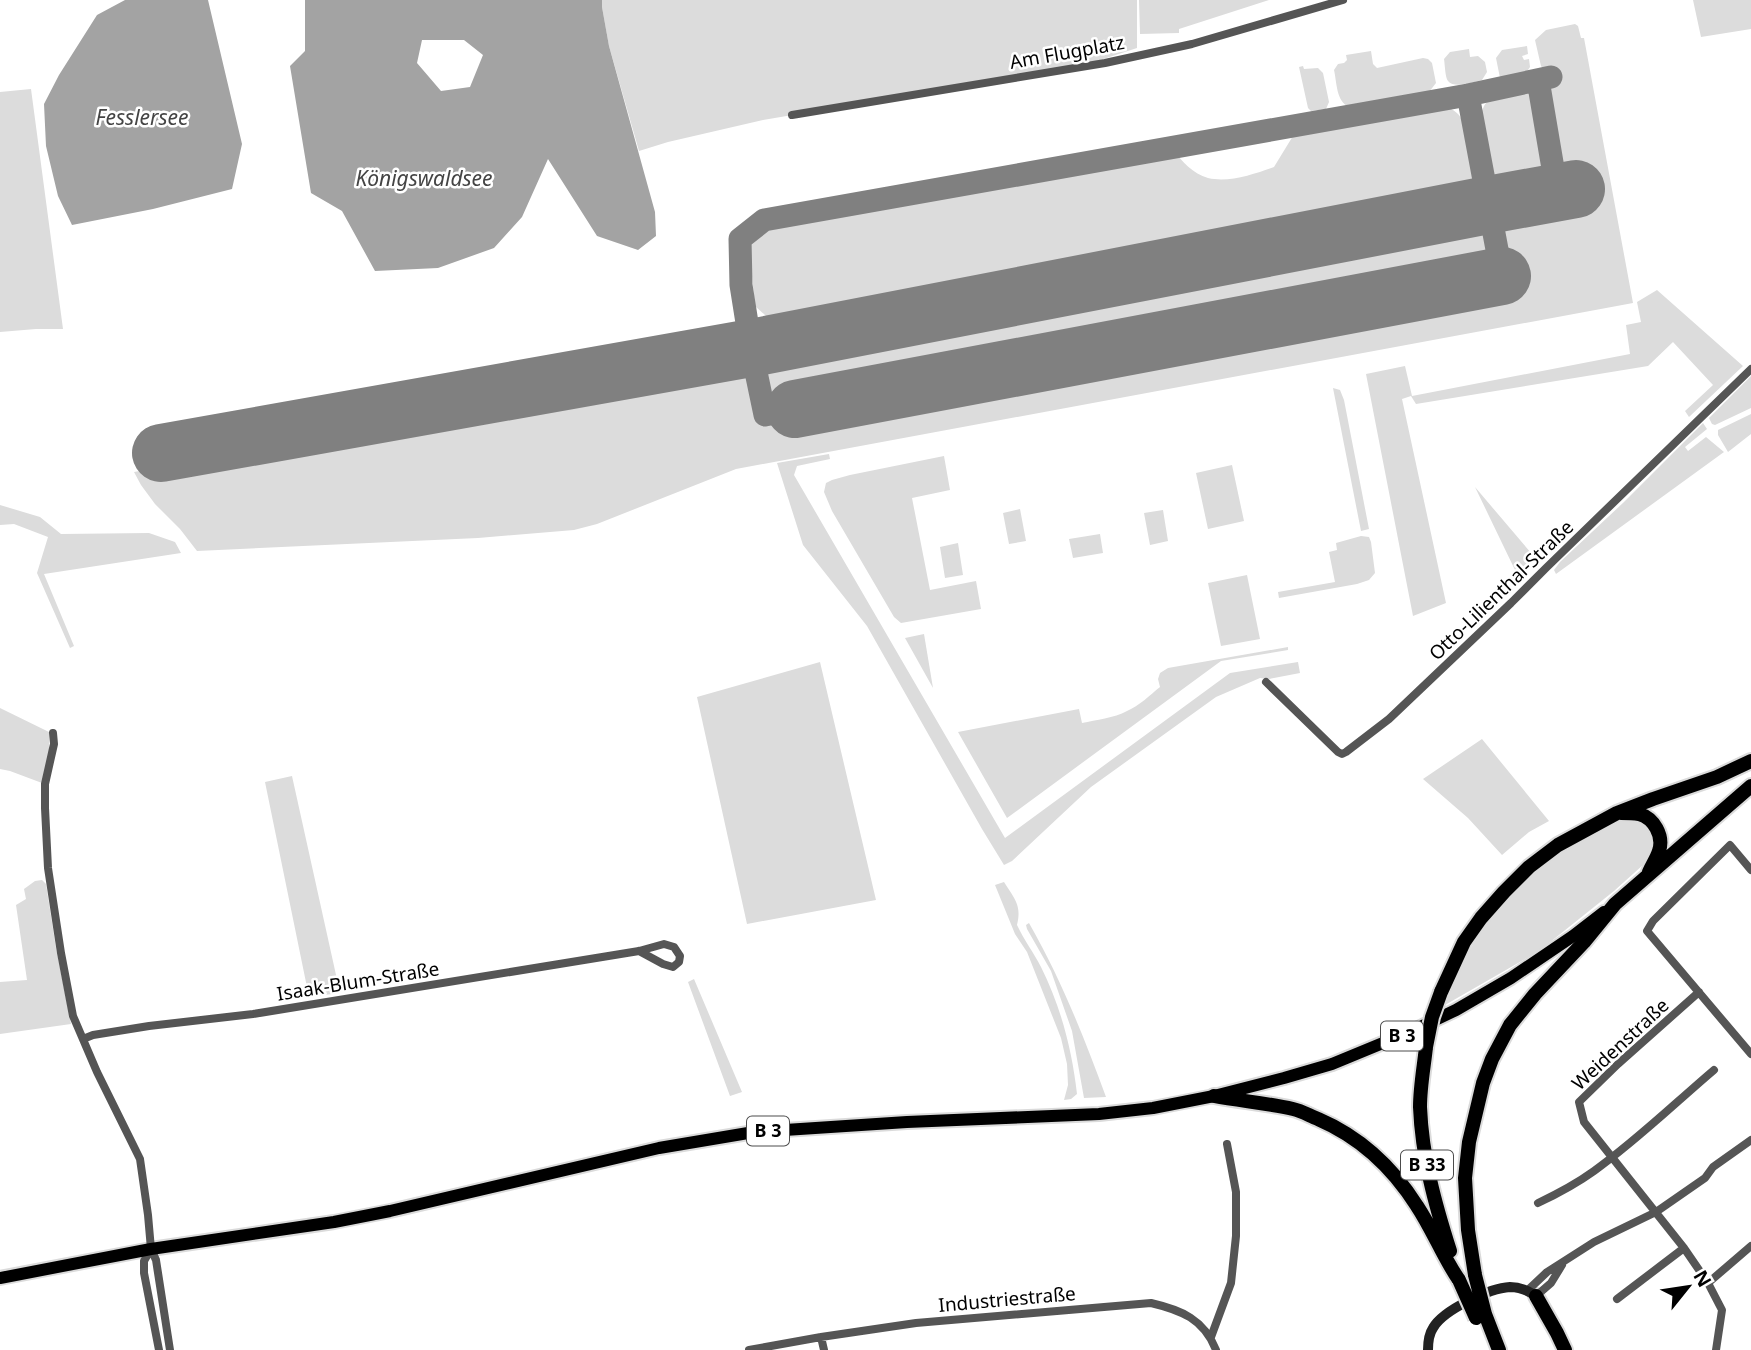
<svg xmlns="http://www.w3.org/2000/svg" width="1751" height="1350" viewBox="0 0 1751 1350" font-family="'Noto Sans',sans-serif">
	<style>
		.green { fill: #dcdcdc }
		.water { fill: #a3a3a3; fill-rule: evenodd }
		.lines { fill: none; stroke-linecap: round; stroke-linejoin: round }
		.taxiway { stroke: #808080; stroke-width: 23 }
		.runway { stroke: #808080; stroke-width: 58 }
		.primary-casing { stroke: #dbdbdb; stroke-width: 16 }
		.highway-casing { stroke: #dbdbdb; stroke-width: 18 }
		.street { stroke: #555; stroke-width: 8 }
		.secondary { stroke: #222; stroke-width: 10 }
		.primary { stroke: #000; stroke-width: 12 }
		.highway { stroke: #000; stroke-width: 14 }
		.highway-bridge-casing { stroke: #dbdbdb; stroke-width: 18; stroke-linecap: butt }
		.highway-bridge { stroke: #000; stroke-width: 14 }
		.labels { text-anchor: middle; stroke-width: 5; stroke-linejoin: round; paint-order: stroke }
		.shield { fill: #fff; stroke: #4c4c4c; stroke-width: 2 }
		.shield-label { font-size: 18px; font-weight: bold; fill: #000 }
		.street-label { font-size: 19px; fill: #000; stroke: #fff }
		.water-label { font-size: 21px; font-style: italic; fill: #444; stroke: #fff }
	</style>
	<rect width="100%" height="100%" fill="#fff"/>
	<path class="green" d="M602,0H1137V48L1082,66L763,120L668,142L639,151L609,46L602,7Z
		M1139,0H1269L1179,29V33L1140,34Z
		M1693,0H1751V29L1701,37Z
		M1575,24L1578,26L1581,38H1584L1633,303L736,469L597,524L574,530L478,538L197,551L180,529L155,504L141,485L134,472L565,394L1583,200L1577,176L1558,180L1540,82L1560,78L1557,67L1544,70L1541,66L1535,40L1546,30Z
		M1527,46L1528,54L1522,56L1524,60L1529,59L1530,67L1526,73L1500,78L1496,58L1502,50Z
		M1469,49L1470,57L1478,56L1485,62L1487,72L1482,80C1474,82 1454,89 1448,81C1445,77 1445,65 1444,59L1450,52Z
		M1371,51L1373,64L1377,68L1423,58L1428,59L1432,63L1436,83L1429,92L1349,107C1336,101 1337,83 1334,70L1338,64L1344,63L1347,60L1346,55Z
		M1303,66L1304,69L1318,68L1323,73L1329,102L1326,109L1311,111L1308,108L1299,67Z
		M1536,83L1553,181L1498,191L1492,188L1487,177L1480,130L1479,118L1484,106L1491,95L1504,89Z
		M31,89L63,329H36L0,332V92Z
		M1439,103C1445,106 1453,109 1458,114C1470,128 1481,167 1472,184C1470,189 1465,193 1461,196L777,326L755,306L749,246L768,226L1173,150C1182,161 1193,174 1208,178C1229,183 1254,174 1274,167L1296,131L1307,127Z
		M1657,290L1743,366L1689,417L1685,411L1713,385L1673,342L1648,366L1416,404L1411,396L1402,399L1446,603L1413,616L1366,374L1405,366L1412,396L1630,354L1626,325L1641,322L1637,302Z
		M1751,376V408L1715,425L1712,424L1709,418Z
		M1333,388L1340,390L1344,400L1369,529L1361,531Z
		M1751,414V434L1728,452L1718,435V430Z
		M1703,423L1707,429L1685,447L1688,451L1706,437L1724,452L1556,574L1554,570L1560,562L1624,502Z
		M829,454L830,459L797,466L794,475L1005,838L1230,673L1298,662L1300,673L1269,679L1260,678L1216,697L1091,787L1012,861L1004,865L982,829L867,626L803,545L777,463Z
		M944,456L950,490L912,498L930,590L976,581L981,609L901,623L894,617L832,511L824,492L826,483L832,480L850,475Z
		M1232,465L1244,521L1208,529L1196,473Z
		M1475,487L1531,553L1535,559L1532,563L1515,570Z
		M0,505L40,517L61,534L149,533L175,542L181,553L44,574L74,646L70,648L37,573L48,537L14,524L0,525Z
		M1020,509L1026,541L1009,544L1003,513Z
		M1163,510L1168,541L1150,545L1144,513Z
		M1100,534L1103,553L1073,558L1069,539Z
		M1361,536L1369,537L1371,542L1375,573L1369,580L1357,584L1279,598L1278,592L1335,582L1329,552L1337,550L1336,543Z
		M958,543L963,575L945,578L940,547Z
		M1247,575L1260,639L1221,646L1208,583Z
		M924,634L933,688L905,638Z
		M1288,647V650L1221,661L1007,818L958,732L1079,709L1082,723C1096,720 1114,718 1127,711C1139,706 1150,695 1160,687L1158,679L1160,673L1168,668Z
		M820,662L876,900L747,924L697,697Z
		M0,708L49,732V752L42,783L10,771L0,769Z
		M1482,739L1549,821L1529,832L1502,855L1468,818L1423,779Z
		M292,776L340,993L309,997L265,782Z
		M1637,816L1655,831L1653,856L1614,891L1539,951L1445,1005L1454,982L1469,951L1492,913L1523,880L1563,847L1623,818Z
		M42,880L46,884L56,948L71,1024L0,1034V982L27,980L16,905L26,899L24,889L35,881Z
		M1004,882C1014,898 1022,905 1017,925C1024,940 1034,953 1041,967C1061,1007 1072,1050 1077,1094L1071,1099L1064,1100L1068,1085L1067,1064L1061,1038L1027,952L1015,934L995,885Z
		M1029,923C1061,979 1084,1037 1106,1097L1084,1098L1072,1031L1051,971L1027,929L1026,925Z
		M694,979L742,1092L730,1096L688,982Z"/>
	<path class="water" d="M125,0H208L242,144L232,189L153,209L72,225L58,196L46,146L44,104L59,75L97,15Z
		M305,0H602V7L609,46L655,212L656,236L638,250L597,236L548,159L522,217L494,248L438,268L375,271L342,211L311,193L290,66L305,51ZM422,40H464L483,55L470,87L441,91L417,63Z"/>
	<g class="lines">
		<path class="taxiway" d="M1538,80L1557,192
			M1468,95L1502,276
			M795,409L765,415L751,348L741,285L740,239L764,220L1468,95L1551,77"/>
		<path class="runway" d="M795,409L1502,276
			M161,453L751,348L1488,205L1576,189"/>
		<g class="primary-casing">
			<path id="primary" d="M0,1278L151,1249L334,1222L390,1211L659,1148L754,1132L907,1122L1099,1114L1153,1108L1214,1096L1284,1078L1332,1064L1412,1031L1456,1010L1511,978L1573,936L1604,912"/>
		</g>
		<g class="highway-casing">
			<path id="highway" d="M1621,813C1627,813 1633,813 1639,814C1654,818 1664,836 1659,851C1657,858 1652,865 1649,872
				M1441,992L1464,942L1481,918L1504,892L1529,867L1558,845L1617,813L1653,799L1717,777L1751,761
				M1426,1047C1424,1066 1420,1087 1420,1107C1422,1157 1435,1204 1450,1251
				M1214,1096C1240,1101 1267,1103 1293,1109C1302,1111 1310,1116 1318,1119C1360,1137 1393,1168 1417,1206C1433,1230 1443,1257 1459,1280
				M1475,1275L1468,1230L1465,1178L1469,1142L1483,1083L1492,1059L1510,1025L1535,994L1584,942L1615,904L1751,786
				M1536,1296L1557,1333L1565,1350
				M1485,1314L1499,1350"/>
		</g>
		<path class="street" d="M792,115L1105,63L1192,44L1343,0
			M1266,682L1338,752L1342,754L1346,752L1389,719L1511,603L1547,567L1751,369
			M53,733L54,744L45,784V808L48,868L61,953L73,1016L97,1072L140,1159L148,1215L151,1249L156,1260L170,1350
			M1751,870L1730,845L1653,921L1647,931L1751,1054
			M1699,992L1618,1064L1579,1102L1584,1122L1684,1248L1708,1283L1722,1310L1716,1350
			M83,1039L93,1035L149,1026L253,1014L639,951L664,944L674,947L680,956L679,962L673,967L663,964L639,951
			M1538,1203C1557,1194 1576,1184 1594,1171C1636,1141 1674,1104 1714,1070
			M151,1249L144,1261V1273L159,1350
			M1708,1283L1751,1246
			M1528,1290L1547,1272L1594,1242L1656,1212L1705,1178L1713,1167L1751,1140
			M1536,1296L1551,1283L1562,1265
			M1617,1299L1684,1248
			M821,1337L824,1350
			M1211,1337L1231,1283L1236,1236V1192L1227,1144
			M749,1350L821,1337L916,1323L1151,1303C1181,1310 1204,1319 1216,1350"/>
		<path class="secondary" d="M1428,1350C1428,1343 1429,1334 1433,1328C1443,1310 1490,1288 1510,1287C1520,1287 1529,1291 1536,1296"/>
		<use href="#primary" class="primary"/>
		<use href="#highway" class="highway"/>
		<g class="highway-bridge-casing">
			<path id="highway-bridge" d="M1426,1047L1432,1017L1441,992
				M1475,1275L1485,1314
				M1459,1280L1476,1318"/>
		</g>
		<use href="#highway-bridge" class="highway-bridge"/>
	</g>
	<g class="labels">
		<g class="shield">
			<rect x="1381" y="1021.5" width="42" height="29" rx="5"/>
			<rect x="747" y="1116.5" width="42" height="29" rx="5"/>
			<rect x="1401" y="1150.5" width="52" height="29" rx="5"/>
		</g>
		<g class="shield-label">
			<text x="1402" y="1042">B 3</text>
			<text x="768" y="1137">B 3</text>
			<text x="1427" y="1171">B 33</text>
		</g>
		<g class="street-label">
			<text transform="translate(1067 52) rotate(-10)" y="7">Am Flugplatz</text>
			<text transform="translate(1501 590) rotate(-44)" y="7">Otto-Lilienthal-Straße</text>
			<text transform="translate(358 981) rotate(-9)" y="7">Isaak-Blum-Straße</text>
			<text transform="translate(1620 1044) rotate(-43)" y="7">Weidenstraße</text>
			<text transform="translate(1007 1299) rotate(-5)" y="7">Industriestraße</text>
		</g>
		<g class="water-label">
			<text x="142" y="125">Fesslersee</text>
			<text x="424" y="186">Königswaldsee</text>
		</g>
	</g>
	<g transform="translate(1688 1287) rotate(60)" stroke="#ffffff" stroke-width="5" paint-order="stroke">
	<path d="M0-5L12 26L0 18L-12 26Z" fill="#000000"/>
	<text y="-10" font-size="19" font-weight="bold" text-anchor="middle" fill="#000000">N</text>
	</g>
</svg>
